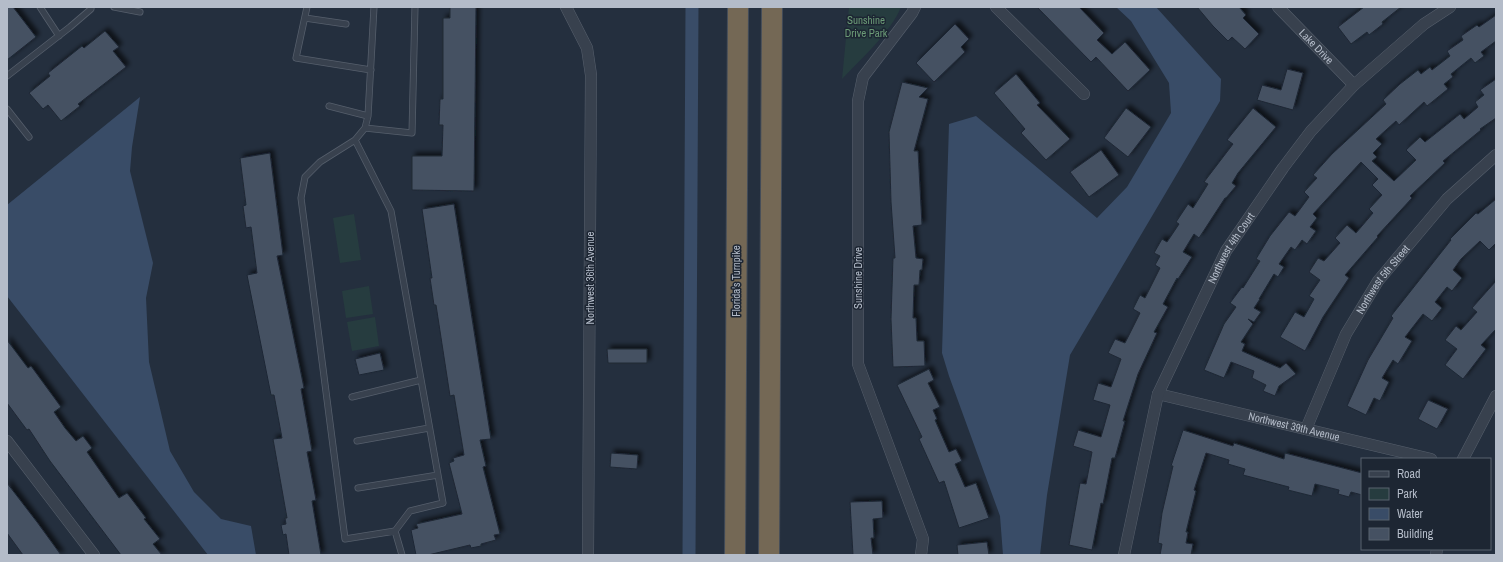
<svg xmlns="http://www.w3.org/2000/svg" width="1503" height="562" viewBox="0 0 1503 562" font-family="'Archivo Narrow',sans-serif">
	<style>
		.green { fill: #263c3f }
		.water { fill: #394c67 }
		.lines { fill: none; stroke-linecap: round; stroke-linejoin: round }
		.canal { stroke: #394c67; stroke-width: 13 }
		.building { fill: #455162; stroke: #1f2835; filter: url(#shadow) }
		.lane-casing { stroke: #565f6c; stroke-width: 7 }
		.street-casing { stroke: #565f6c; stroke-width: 12 }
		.highway-casing { stroke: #434c59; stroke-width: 22 }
		.lane { stroke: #38414e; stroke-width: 5.5 }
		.street { stroke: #38414e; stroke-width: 11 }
		.highway { stroke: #746855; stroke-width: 20 }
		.labels { text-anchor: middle; stroke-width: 3; stroke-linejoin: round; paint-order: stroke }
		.park-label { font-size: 11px; fill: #6b9a76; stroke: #1d2633 }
		.street-label { font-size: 11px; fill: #b4bcc9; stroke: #1d2633 }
	</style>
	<defs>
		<filter id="shadow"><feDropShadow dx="3.5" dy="-3.5" stdDeviation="2" flood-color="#0009"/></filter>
	</defs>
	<rect width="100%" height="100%" fill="#242f3e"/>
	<path class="green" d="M849,7H901C891,32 861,59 842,79Z
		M354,214L361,260L340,263L333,218Z
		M369,286L373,314L346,318L342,291Z
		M375,317L379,346L352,351L347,322Z"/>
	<path class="water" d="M1116,7H1156L1221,79L1220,101L1070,355L1047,495L1040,555H1003L1000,516L949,376L942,353L949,124L976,116L1097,218L1127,187L1171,113L1169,83L1131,21Z
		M140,97L132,147L130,171L153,263L146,298L149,362L170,451L194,492L221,519L251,526L256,555H208L7,296V205Z"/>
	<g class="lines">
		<path class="canal" d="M689,555L692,7"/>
	</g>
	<path class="building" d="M7,7H13L36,37L7,60Z
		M450,7H476L474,191L412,190V156H442L443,125H439L440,99H443V18H450Z
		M1037,7H1079L1104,33L1097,40L1112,54L1125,42L1150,70L1128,91L1096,57L1091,62Z
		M1197,7H1239L1246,15L1243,18L1259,34L1245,49L1232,37L1228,41L1213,26Z
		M1364,7H1401L1382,22L1383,24L1369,35L1367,32L1351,44L1338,27Z
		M1496,15V41L1481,52L1484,56L1475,63L1471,58L1451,74L1453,77L1444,84L1448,89L1427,106L1424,102L1399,125L1396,121L1376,139L1382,144L1373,153L1377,157L1372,161L1394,181L1416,160L1406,150L1420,137L1425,142L1460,114L1464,119L1478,107L1475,102L1484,95L1480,90L1496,79V118L1480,129L1481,130L1443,161L1445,163L1410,196L1412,198L1377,236L1378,237L1345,275L1349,278L1323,317L1305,351L1280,337L1295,312L1304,317L1314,299L1309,296L1320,280L1309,272L1318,258L1324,261L1340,243L1335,238L1347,225L1356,233L1373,213L1369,209L1382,195L1372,185L1378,179L1361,162L1313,214L1317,218L1310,227L1316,231L1307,244L1302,240L1295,250L1291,247L1279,264L1284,267L1278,277L1274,274L1259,299H1260L1254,308L1261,312L1254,322L1248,319L1253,324L1241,342L1245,344L1242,351L1280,368L1286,363L1296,374L1279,386L1275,396L1263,391L1266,385L1252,378L1254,371L1231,362L1224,378L1204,370L1224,324L1236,307L1230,303L1242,287L1243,288L1260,261L1256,259L1270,236L1289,212L1295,216L1309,197L1304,192L1317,178L1313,175L1332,154L1386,104L1383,100L1400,84L1418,70L1421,74L1430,67L1432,70L1450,56L1447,51L1463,40L1461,36L1477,25L1479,27Z
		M955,24L969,39L961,47L965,52L934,82L916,63Z
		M105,31L119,47L113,51L126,67L78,104L80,106L61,121L48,105L43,109L29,93L50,76L48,73L82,46L84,48Z
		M1287,69L1303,73L1293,110L1257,100L1262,85L1281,90Z
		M1016,74L1040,103L1037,105L1070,139L1046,160L1021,133L1025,129L994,93Z
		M902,82L928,88L919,97L928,99L914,151H918L922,225L913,226L916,258L923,259L922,270H920L919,285H914L913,318H916L917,341H924L925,366L893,367L891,319L893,258H895L891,202L889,132Z
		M1126,108L1151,127L1128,157L1104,138Z
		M1253,108L1276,127L1238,173L1232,183L1236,186L1226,198H1225L1199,238L1194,234L1183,252L1192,257L1178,279L1177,278L1163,304L1168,307L1154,332L1157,333L1138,374L1123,421H1125L1115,458H1112L1103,504L1101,503L1092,550L1069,545L1080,483L1086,484L1092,452L1073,446L1078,430L1101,437L1110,405L1093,400L1098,383L1111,387L1121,359L1108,353L1115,339L1125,343L1140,313L1133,309L1140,295L1145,298L1160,268L1155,265L1160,256L1154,253L1162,239L1167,242L1179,224L1176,222L1188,204L1193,208L1208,184L1204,182L1233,144L1227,140Z
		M1101,150L1119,175L1089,197L1070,172Z
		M270,153L283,255L277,256L304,388L301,389L312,451L307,452L316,500L312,501L321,555H289L286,534L283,535L281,525L286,524L285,518H287L273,439L282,438L274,395H271L247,275L257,273L251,227L246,228L243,206L246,205L240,158Z
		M1496,199V243L1489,250L1480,241L1461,259L1453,270L1462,278L1452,291L1447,287L1435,302L1442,308L1432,321L1423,314L1405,337L1412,341L1398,364L1393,360L1382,378L1389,382L1380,401L1374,398L1366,415L1347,406L1368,360L1393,318L1391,316L1451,240L1450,239L1476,213L1478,214Z
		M454,204L491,439L480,440L486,466L483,467L500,534L494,535L496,540L481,544V546L471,548L470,545L428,555H416L411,530L418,528L416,524L462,514L449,463L454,461L453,458L464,455L454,395L450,396L436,305H434L430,278H432L422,209Z
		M1496,281V329L1481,345L1486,349L1463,379L1445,365L1457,349L1445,340L1456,326L1461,330L1477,312L1472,308Z
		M7,340L28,368L31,366L61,407L54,412L65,428L76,441L83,436L92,448L87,452L119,498L127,493L146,518L144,519L160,539L153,544L162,555H121L50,461L29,429L27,430L7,403Z
		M607,349H647V363H608Z
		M380,353L384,370L359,375L355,359Z
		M929,369L934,380L928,383L940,407L933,410L937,419L935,420L949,452L956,449L962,461L955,464L965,487L976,483L989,518L959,528L944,481L939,483L919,439L922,437L897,385Z
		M1428,400L1448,409L1437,429L1418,419Z
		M1183,430L1233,446L1234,443L1284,459L1285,453L1362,473V495L1351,492L1349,497L1338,494L1339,490L1315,484L1312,496L1288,490L1289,487L1243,475L1245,469L1228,464L1229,460L1206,453L1194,490L1196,491L1186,532H1188L1186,543L1193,544L1191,555H1160L1162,544L1158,543L1162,513L1173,466H1171Z
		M611,453L638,455L637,469L610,467Z
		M7,483L37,522L61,555H23L7,533Z
		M882,501L883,518L873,519L874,538H871L873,555H853L850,502Z
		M987,542L989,555H958L957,545Z"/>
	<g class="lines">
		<g class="lane-casing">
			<path id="lane" d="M40,7L59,36
				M114,7L140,12
				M307,7L296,58L371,70
				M305,18L346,24
				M7,76L70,27L91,9V7
				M329,106L368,116
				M7,109L29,137
				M365,128L412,133L415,7
				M355,140L391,211L443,503L410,511L395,531L345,539L301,198L305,177L320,162L355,140L365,128L368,116L374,7
				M352,397L421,380
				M357,441L429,428
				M358,488L438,475
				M395,531L402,555"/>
		</g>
		<g class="street-casing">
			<g id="street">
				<path d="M566,7L587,48L591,75L588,555"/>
				<path d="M915,7L912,13L863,77L858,101V364L923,539L921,555"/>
				<path d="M996,7L1084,94"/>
				<path id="s1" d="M1278,7L1354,85"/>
				<path id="s2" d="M1158,394L1431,459"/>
				<path id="s3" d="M1306,429L1346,334L1378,281L1447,199L1496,155"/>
				<path d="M7,441L94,555"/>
				<path d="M1463,459L1496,396"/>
				<path id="s4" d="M1124,555L1158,394L1226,251L1283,168L1311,131L1354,85L1424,24L1450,7"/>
				<path d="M1436,555L1437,549"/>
			</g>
		</g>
		<g class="highway-casing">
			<path id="highway" d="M735,555L738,7
				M769,555L772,7"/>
		</g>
		<use href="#lane" class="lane"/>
		<use href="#street" class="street"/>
		<use href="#highway" class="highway"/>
	</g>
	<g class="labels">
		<g class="park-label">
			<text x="866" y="24">Sunshine<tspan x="866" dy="13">Drive Park</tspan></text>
		</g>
		<g class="street-label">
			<text dy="4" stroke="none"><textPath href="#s1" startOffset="55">Lake Drive</textPath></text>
			<text dy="4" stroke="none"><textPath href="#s4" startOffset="328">Northwest 4th Court</textPath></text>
			<text transform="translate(590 278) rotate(-90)" y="4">Northwest 36th Avenue</text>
			<text transform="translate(858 278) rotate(-90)" y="4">Sunshine Drive</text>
			<text dy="4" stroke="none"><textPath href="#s3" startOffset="169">Northwest 5th Street</textPath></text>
			<text transform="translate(736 281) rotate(-90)" y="4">Florida's Turnpike</text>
			<text dy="4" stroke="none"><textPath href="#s2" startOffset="140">Northwest 39th Avenue</textPath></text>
		</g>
	</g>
	<rect width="1503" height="562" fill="none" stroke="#b4bcc9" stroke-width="16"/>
	<rect x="1361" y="458" width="130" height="92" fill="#1d2633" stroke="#59626f"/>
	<rect x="1369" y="471" width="20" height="6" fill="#38414e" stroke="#59626f"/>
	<text x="1397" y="478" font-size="12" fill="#b4bcc9">Road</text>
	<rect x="1369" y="488" width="20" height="12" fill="#263c3f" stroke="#59626f"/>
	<text x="1397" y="498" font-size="12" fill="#b4bcc9">Park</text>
	<rect x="1369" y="508" width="20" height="12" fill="#394c67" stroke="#59626f"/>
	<text x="1397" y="518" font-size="12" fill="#b4bcc9">Water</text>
	<rect x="1369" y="528" width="20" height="12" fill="#455162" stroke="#59626f"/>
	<text x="1397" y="538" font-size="12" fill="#b4bcc9">Building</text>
</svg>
